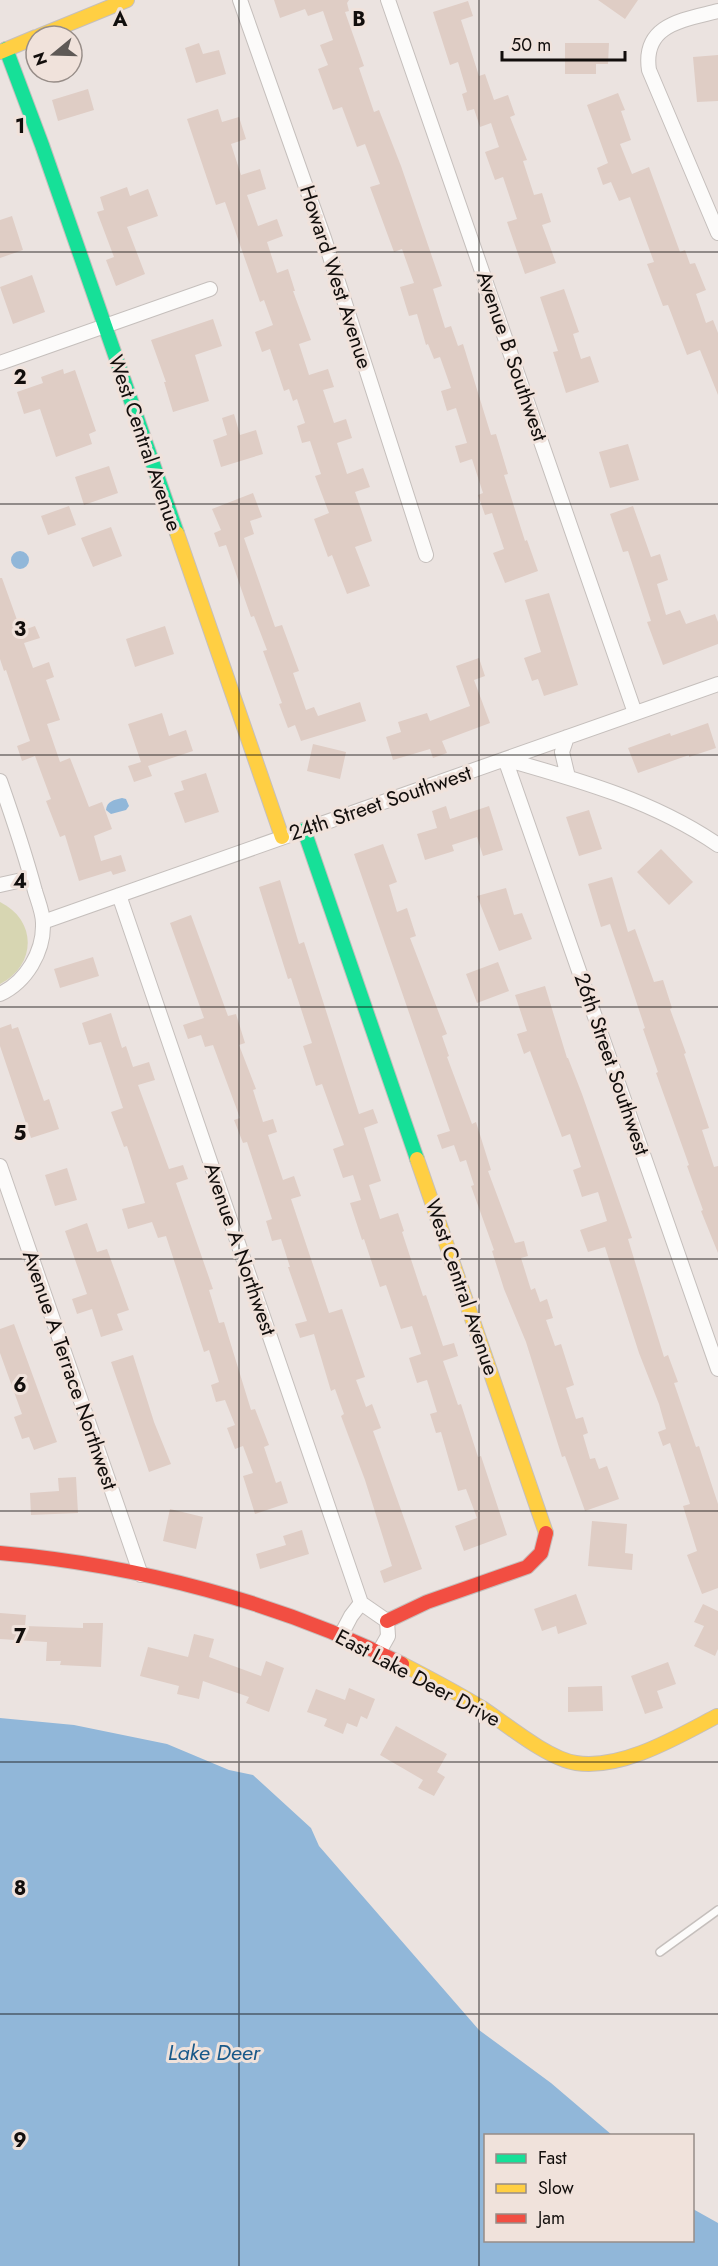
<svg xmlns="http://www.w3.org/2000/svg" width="718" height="2266" viewBox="0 0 718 2266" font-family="Jost,sans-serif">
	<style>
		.green { fill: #d7d6b2 }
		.water { fill: #91b7d9 }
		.building { fill: #dfcdc5 }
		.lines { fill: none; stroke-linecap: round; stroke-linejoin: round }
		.lane-casing { stroke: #c5bfbc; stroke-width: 10 }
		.street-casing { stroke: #c5bfbc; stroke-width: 16 }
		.fast-casing { stroke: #c5bfbc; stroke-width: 16 }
		.slow-casing { stroke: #c5bfbc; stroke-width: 16 }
		.jam-casing { stroke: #c5bfbc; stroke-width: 16 }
		.lane { stroke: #fcfbfa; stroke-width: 7 }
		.street { stroke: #fcfbfa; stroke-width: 14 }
		.fast { stroke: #16e098; stroke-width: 14 }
		.slow { stroke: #ffcf43; stroke-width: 14 }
		.jam { stroke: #f24e42; stroke-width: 14 }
		.grid { fill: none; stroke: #120e0c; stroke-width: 1.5; stroke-opacity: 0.55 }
		.labels { text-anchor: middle; stroke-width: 6; stroke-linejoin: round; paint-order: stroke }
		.street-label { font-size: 21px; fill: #120e0c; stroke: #f0e2db }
		.water-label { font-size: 22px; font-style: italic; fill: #195989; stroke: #f0e2db }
		.grid-label { font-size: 20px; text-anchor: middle; font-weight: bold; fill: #120e0c; stroke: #f0e2db; stroke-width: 6; stroke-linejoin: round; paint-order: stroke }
	</style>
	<rect width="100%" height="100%" fill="#ebe3e0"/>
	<path class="green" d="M0,902C37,920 37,965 0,984Z"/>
	<path class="water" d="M11 560a9 9 0 1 1 18 0a9 9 0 1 1-18 0Z
		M122,798L126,799L129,806L126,810L111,814L106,810C107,801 114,800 122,798Z
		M0,1718L74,1725L167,1744L229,1770L253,1775L311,1828L319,1846L479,2030L551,2083L612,2135L486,2136V2240H692L693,2209L718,2223V2266H0Z"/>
	<path class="building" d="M274,0H349L347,3L349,11L345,12L364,66L359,68L374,112L379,110L401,166L442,286L433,289L445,328L451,326L458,346L463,344L491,435L496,434L508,474L504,475L525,541L527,540L538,571L505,583L493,553L504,549L492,513L485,515L478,495L483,493L472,459L460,463L455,446L467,443L456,408L447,411L441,391L451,388L440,357L434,359L428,344L426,345L417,314L409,316L400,287L414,283L402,249L394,252L370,187L380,184L365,144L357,147L342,107L333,110L318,69L328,65L320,45L333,40L323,11L308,16L305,9L280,18Z
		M598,0H638L625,19Z
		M468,1L473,16L461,20L479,76L485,74L494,100L508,95L515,115L510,117L527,160L523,161L534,195L542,193L551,222L542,225L556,263L525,274L507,222L517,219L503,177L495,180L485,152L499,147L491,123L480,127L474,109L467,111L462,94L467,92L458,62L450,65L433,12Z
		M199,43L203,54L219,50L226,74L196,83L185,48Z
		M565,43H609L608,64H596V74H565Z
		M718,55V101L697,102L693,57Z
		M88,89L94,110L58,121L52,100Z
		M618,93L625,110L621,111L631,140L620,144L632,174L649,167L680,252L685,250L690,264L695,263L706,290L696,294L706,323L713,320L718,333V395L700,350L687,355L668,305L663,306L647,264L654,262L630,197L619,201L611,182L603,185L597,168L608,163L587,105Z
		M218,109L222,122L239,117L246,139L231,144L241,175L260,169L266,189L247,195L258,226L277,219L283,236L267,242L277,273L288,269L295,291H293L311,340L299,344L309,375L328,369L334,387L323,390L334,423L346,419L352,438L337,443L347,474L363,468L370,487L355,492L372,541L355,547L370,586L347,594L332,555L328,557L314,519L329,513L315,476L321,474L310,441L302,443L297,426L305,423L297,399L293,401L289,389L284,391L270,349L262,352L255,332L273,325L264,300L260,302L225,202L216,205L187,119Z
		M127,187L130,196L148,189L158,216L127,227L145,274L116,286L106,260L114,257L97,212L104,210L100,197Z
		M12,216L23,250L0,258V220Z
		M32,275L45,312L13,324L0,287Z
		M564,289L579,332L573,334L581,359L590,356L599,382L566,393L553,352L558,351L540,297Z
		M213,319L222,346L195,355L209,401L173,412L164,382H166L151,340Z
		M63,369L64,374L75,370L96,431L89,434L92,444L56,457L40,409L24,414L17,392L43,383L41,377Z
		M234,414L240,435L256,430L263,454L221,467L213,440L227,435L222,418Z
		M628,444L639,480L610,488L599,452Z
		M109,466L118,493L84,505L75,477Z
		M253,493L262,517L250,521L254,534L244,538L275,627L282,625L299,671L293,673L306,710L314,707L318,716L360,702L366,721L301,741L295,725L288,728L279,704L282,703L263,651L267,650L254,616L251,617L226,545L219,547L214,533L221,530L212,509Z
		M69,506L76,525L48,535L41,516Z
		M633,506L651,557L660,554L668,580L657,584L666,615L680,610L686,624L715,614L718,622V644L663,665L647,622L651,621L628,551L623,552L610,514Z
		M111,527L122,556L93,567L81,538Z
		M0,578H2L21,631L35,626L40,638L24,643L33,668L49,662L54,677L46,680L60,720L47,724L60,762L70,758L89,807L102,802L112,829L94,836L101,861L121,855L126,871L113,875L111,871L79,881L65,835L60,837L46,801L51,799L35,756L22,761L17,746L30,741L6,670L4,671L0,659Z
		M549,593L578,685L544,696L538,679L532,681L524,658L541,652L525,600Z
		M165,626L174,654L135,667L126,639Z
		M479,658L485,676L474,680L490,723L442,741L447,753L433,758L430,749L393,760L386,737L401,732L398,722L427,713L430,721L470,706L456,666Z
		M162,713L169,736L186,730L193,751L148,766L152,776L134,782L128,766L141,762L128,724Z
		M708,723L716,748L689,757V755L638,773L628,748L670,733L671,736Z
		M313,744L346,752L340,779L307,771Z
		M206,773L219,812L185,823L174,793L184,790L181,781Z
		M446,806L450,819L489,806L503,850L483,856L477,837L452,845L454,851L425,860L417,834L437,828L432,811Z
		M589,810L602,849L579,856L566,817Z
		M383,844L397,882L389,885L397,912L407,908L416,936L410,938L447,1034L442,1036L449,1056L447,1057L472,1124L476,1122L491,1170L488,1171L515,1243L524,1241L528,1256L521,1258L531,1290L535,1288L540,1302L547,1299L553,1318L546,1320L555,1346L561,1344L574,1385L566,1388L576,1419L583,1417L588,1433L583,1435L590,1459L595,1458L599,1469L607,1466L619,1499L585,1511L565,1456L562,1457L526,1342L504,1289L492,1251L494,1250L471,1186L474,1185L466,1160L460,1162L454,1145L442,1149L437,1135L450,1131L354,854Z
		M661,849L693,882L669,905L637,872Z
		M612,877L628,932L635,929L654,982L663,980L672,1008L670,1009L686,1053L684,1054L709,1128L702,1130L714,1167L718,1166V1253L701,1211L703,1210L687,1166L689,1165L656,1073L658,1072L643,1029L645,1028L628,977L610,924L601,927L588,884Z
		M280,880L299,944L304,942L359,1114L373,1109L378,1123L364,1128L381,1181L369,1185L380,1219L398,1213L404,1231L402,1232L423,1296L426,1295L443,1346L454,1343L458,1356L443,1361L458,1405L461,1404L478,1457L481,1456L507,1535L464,1551L455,1526L477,1518L466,1489L458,1491L441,1432L436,1433L430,1414L437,1412L427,1380L417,1383L409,1358L421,1354L412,1326L401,1329L386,1285L380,1287L364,1239L362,1240L350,1203L361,1200L353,1175L343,1178L333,1149L344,1145L322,1084L316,1086L303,1046L312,1043L291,978L288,979L259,887Z
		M506,888L514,915L522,913L532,939L499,951L477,896Z
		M191,915L228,1016L236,1014L245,1043L239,1045L256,1089L253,1090L263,1122L273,1119L277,1132L268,1135L283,1180L294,1176L301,1196L291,1199L329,1313L342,1309L365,1377L356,1380L366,1407L372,1404L381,1428L373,1431L422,1569L384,1583L380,1571L392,1566L365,1480L341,1416L344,1414L335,1389L331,1391L314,1334L300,1338L295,1324L307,1321L288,1267H290L281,1239L272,1241L266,1221L272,1219L247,1142L243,1143L234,1120L240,1118L213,1045L205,1047L201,1035L188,1039L183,1025L204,1018L170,923Z
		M93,957L99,976L60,988L54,969Z
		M498,962L509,991L477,1003L466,974Z
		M545,986L567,1058H568L582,1094L632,1238L628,1239L664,1357L668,1355L678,1382L674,1383L696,1447L699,1446L718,1504V1588L702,1594L687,1555L697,1551L683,1506L690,1504L670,1443L663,1446L658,1432L666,1429L659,1404L639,1353L605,1247L588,1252L580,1230L607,1221L598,1192L582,1197L573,1170L581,1167L570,1134L562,1137L530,1051L524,1054L517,1034L527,1031L515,995Z
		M111,1013L122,1048L126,1046L133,1067L149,1062L155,1080L138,1085L169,1169L183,1165L188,1179L176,1183L213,1289L209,1290L219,1323L224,1322L251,1410L255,1409L269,1445L264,1447L276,1483L281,1481L288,1503L255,1514L243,1476L253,1473L243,1446L235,1449L227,1428L235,1425L225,1400L216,1402L211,1385L219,1382L209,1350L204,1352L166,1236L158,1238L152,1222L128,1229L122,1209L145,1203L127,1146L124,1147L111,1112L123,1108L101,1042L89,1045L82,1023Z
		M11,1024L12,1029L18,1027L44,1101L49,1099L59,1129L31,1138L0,1046V1028Z
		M67,1168L77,1200L55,1206L45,1175Z
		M87,1223L97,1252L107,1249L129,1310L117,1314L123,1330L101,1337L92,1309L77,1314L72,1299L87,1294L65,1231Z
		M14,1324L57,1442L34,1450L29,1437L22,1439L14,1417L22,1414L0,1353V1329Z
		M133,1355L154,1422L171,1464L149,1472L111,1362Z
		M76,1477L78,1513L31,1515L30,1493L59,1491L58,1478Z
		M170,1509L203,1517L196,1549L163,1541Z
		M592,1521L627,1524L625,1553L633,1554L632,1570L588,1566Z
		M302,1530L309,1554L260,1569L256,1554L286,1545L283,1536Z
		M576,1594L587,1624L558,1634L556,1626L542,1631L534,1609Z
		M703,1604L718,1611V1649L715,1656L694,1646L704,1626L694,1622Z
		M0,1613L26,1615L25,1626L83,1628V1623H103L101,1667L60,1665L61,1661H46L47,1642L0,1639Z
		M194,1634L214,1639L209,1657L261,1676L266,1661L284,1668L269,1712L246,1703L249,1697L203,1681L199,1699L177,1694L179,1686L140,1676L148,1647L188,1657Z
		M668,1662L676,1684L657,1691L663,1708L645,1714L631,1676Z
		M602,1686L603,1711L568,1712V1687Z
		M349,1688L375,1699L367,1719L361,1716L357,1727L347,1723L343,1734L324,1726L327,1719L307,1712L316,1689L345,1700Z
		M396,1726L447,1754L437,1772L445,1777L434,1796L418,1788L423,1780L380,1755Z"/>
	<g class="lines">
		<g class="lane-casing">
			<path id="lane" d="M660,1952L718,1910"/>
		</g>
		<g class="street-casing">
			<path id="street" d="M240,0L324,238L426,555
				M388,0L635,713
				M718,11C684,20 642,24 649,70L718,233
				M0,363L210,289
				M567,737L562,752L568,777
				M505,759L718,1369
				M505,759C579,780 654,801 718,845
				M0,781C13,818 25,854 35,891C38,901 43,913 43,923C44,952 26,982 0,994
				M0,885L31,878
				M119,895L361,1603
				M43,922L718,684
				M0,1166L141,1575
				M361,1603L387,1621L388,1636L379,1652
				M341,1635L351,1616L361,1603"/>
		</g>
		<g class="fast-casing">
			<path id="fast" d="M6,49L42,145L177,533
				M304,830L417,1159"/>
		</g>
		<g class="slow-casing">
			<path id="slow" d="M39,36L127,0
				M0,52L36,37
				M177,533L282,837
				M417,1159L546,1533
				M402,1664C429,1678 456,1692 482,1708C506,1724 548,1759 576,1763C622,1770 677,1737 717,1716"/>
		</g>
		<g class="jam-casing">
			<path id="jam" d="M0,1553C136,1565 280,1602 402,1664
				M387,1621L427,1602L527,1567L541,1553L546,1533"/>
		</g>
		<use href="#lane" class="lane"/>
		<use href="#street" class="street"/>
		<use href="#fast" class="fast"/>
		<use href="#slow" class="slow"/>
		<use href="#jam" class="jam"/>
	</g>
	<path class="grid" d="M239,0V2266M479,0V2266M0,252H718M0,504H718M0,755H718M0,1007H718M0,1259H718M0,1511H718M0,1762H718M0,2014H718"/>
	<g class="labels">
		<g class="street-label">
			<text transform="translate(336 277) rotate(72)" y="7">Howard West Avenue</text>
			<text transform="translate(512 356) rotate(71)" y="7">Avenue B Southwest</text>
			<text transform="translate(145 443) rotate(71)" y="7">West Central Avenue</text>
			<text transform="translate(380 803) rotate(-19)" y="7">24th Street Southwest</text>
			<text transform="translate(612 1064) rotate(71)" y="7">26th Street Southwest</text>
			<text transform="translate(240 1249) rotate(71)" y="7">Avenue A Northwest</text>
			<text transform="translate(462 1287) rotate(71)" y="7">West Central Avenue</text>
			<text transform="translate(70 1370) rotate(71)" y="7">Avenue A Terrace Northwest</text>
			<text transform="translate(418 1678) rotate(28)" y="7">East Lake Deer Drive</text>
		</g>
		<g class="water-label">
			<text x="214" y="2060">Lake Deer</text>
		</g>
	</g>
	<g class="grid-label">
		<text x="120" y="26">A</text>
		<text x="359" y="26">B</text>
		<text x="20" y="133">1</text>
		<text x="20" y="384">2</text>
		<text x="20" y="636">3</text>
		<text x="20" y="888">4</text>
		<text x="20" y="1140">5</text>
		<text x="20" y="1392">6</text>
		<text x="20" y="1643">7</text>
		<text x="20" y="1895">8</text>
		<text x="20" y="2147">9</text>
	</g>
	<rect x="484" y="2134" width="210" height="108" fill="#f0e2db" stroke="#978d88" stroke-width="1.5"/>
	<rect x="496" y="2154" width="30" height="9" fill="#16e098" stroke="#978d88" stroke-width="1.5"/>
	<text x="538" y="2164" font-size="18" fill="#120e0c">Fast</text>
	<rect x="496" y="2184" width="30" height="9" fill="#ffcf43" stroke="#978d88" stroke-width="1.5"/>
	<text x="538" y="2194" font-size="18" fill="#120e0c">Slow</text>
	<rect x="496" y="2214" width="30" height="9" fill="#f24e42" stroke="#978d88" stroke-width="1.5"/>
	<text x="538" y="2224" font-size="18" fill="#120e0c">Jam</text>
	<g transform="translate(54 54) rotate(251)"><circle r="28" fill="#f0e2db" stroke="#978d88" stroke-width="1.5"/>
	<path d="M0-4.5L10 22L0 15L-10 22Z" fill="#5e5956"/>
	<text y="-9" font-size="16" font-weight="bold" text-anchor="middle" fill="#120e0c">N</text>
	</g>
	<path d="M502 51v9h123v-9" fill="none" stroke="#120e0c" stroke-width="3"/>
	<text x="511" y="51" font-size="18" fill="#120e0c" stroke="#f0e2db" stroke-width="4.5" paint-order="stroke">50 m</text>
</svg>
